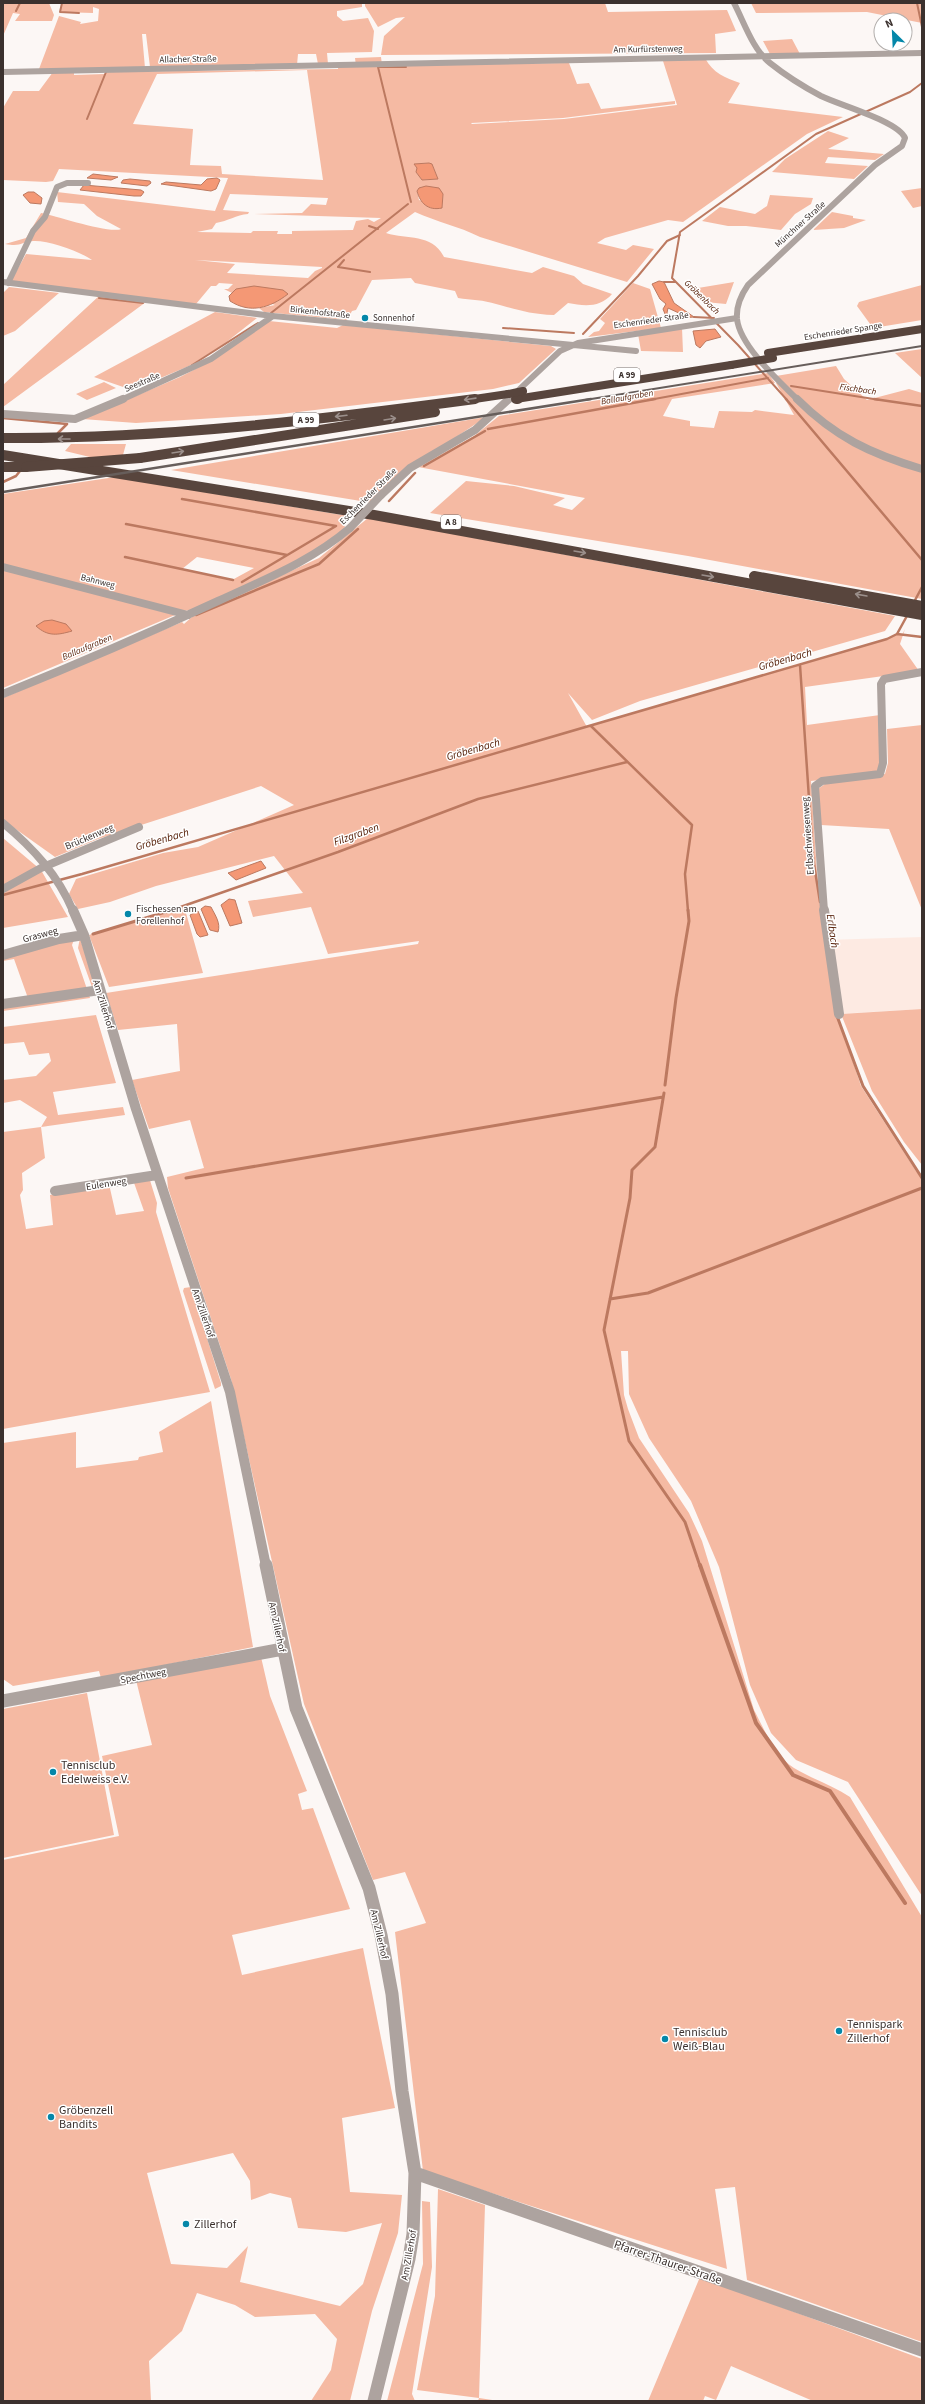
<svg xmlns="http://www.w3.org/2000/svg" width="925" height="2404" viewBox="0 0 925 2404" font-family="'Source Sans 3',sans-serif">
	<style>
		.built { fill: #fdeae2 }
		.green { fill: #f5baa3; fill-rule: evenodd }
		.water { fill: #f49875; stroke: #bc7960 }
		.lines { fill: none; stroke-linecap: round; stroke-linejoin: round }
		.stream-far3 { stroke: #bc7960; stroke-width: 2 }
		.stream-far2 { stroke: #bc7960; stroke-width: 2.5 }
		.stream-far1 { stroke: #bc7960; stroke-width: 3 }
		.stream { stroke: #bc7960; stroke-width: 4 }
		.minor-far3 { stroke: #ada39f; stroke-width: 6 }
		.minor-far2 { stroke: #ada39f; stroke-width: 8 }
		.minor-far1 { stroke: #ada39f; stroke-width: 10 }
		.minor { stroke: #ada39f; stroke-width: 13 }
		.highway-far1 { stroke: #58453d; stroke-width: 8 }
		.highway { stroke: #58453d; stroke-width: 10 }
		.rail-far1 { stroke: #675e5b; stroke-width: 2 }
		.rail { stroke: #675e5b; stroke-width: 2.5 }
		.minor-bridge { stroke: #ada39f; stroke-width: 8 }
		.highway-bridge-far1 { stroke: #58453d; stroke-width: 8 }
		.highway-bridge { stroke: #58453d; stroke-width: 10 }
		.oneway { stroke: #9b8f8b }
		.poi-dot { fill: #0487a9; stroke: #fff; stroke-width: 1.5 }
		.labels { text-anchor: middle; stroke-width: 3; stroke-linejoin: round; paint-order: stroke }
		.far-street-label { font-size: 9px; fill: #3b312e; stroke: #fff }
		.far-water-label { font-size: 9px; font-style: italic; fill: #511901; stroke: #fff }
		.far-poi-label { font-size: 9px; fill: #3b312e; stroke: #fff; text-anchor: start }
		.shield { fill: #fff; stroke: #766f6d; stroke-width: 1 }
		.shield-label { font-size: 9px; font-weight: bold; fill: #3b312e }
		.street-label { font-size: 10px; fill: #3b312e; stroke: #fff }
		.poi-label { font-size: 10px; fill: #3b312e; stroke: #fff; text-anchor: start }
		.water-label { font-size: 11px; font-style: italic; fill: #511901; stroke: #fff }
		.near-poi-label { font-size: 12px; fill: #3b312e; stroke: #fff; text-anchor: start }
		.near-street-label { font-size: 12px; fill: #3b312e; stroke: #fff }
	</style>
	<rect width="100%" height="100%" fill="#fcf7f5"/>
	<path class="built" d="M922,937V1009L837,1014L826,940Z"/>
	<path class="green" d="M3,3H49L54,15L52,21H15L20,14L13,13L3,36Z
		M62,3H362V7L337,11V16L343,21L368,18L374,31L372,52L327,53L328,64H318L316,54H298L297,65L150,67L146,34H142L145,68L39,69L59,16L81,22L80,24L98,21L99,9L93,7V13L60,12Z
		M365,3H605L608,12L727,10L736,31L715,34L716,53L381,55L384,36L405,17L396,18L378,27L365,6Z
		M751,3H922V23L867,12L756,13Z
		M792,39L800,54H770L763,41Z
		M381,57L382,65L569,63L577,84L589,83L601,109L675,101V104L563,118L471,123L472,124L564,119L677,105L663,61L705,58C713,73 725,78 740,83L728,103L843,117L807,134L683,222L668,220L605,238L597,243L626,250L633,245L654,249L627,282L480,237C458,226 437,222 415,212L386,233C408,240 432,233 444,257L532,273L543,267L574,276L583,284L612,294C600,308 584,306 568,303L554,315C529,314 519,310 496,304C484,300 471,300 458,298L455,291L415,283L411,278L372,280L356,310L352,311L347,320L264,312L259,308L275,305L236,289L232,293L224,289H228L233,284L219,283L216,286H211L196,304L11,281L26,254L92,260C79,251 48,240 33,241C20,242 22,247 5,244L26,238L41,213C57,216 109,234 121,229L97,216L84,204L58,202L57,192L215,211L228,178L59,169L53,181L46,182L3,180V108L13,91H39L53,72H74V75L105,74L106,72L338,69V67L356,66L355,58ZM307,70L323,180L222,174L221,166L190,165L193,129L133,124L157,74ZM421,163L432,164L438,179L422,180L416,172ZM417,191L443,194L442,208L419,200ZM230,194L328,198L326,205L311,204L302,213L254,214L381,218L374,222L368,219L356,221L353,230L292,231V234H277L278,231H253L251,233L197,232L212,229L216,223C228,221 236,215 248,214L249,212L223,210ZM195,260L322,267V268L315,271L308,278L227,273L235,264Z
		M828,131L849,138L828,149L884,154L875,160L828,157L825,163L868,166L854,179L772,172L785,159Z
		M922,188V206L913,208L901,191Z
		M770,195L813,198L811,204L795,214L781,230L746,226H728L702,221L720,207L755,214L767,206Z
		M832,212L853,216V218L866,220L844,228L813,230Z
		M734,282L726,304L705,302L692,289Z
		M633,283L650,289L661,328L588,337L594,332L599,331L605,323L600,319Z
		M922,285V320L873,328L857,306L859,302Z
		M9,287L59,293L15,331L3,336V293Z
		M99,296L146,302L3,407V385Z
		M215,312L257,318L224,344L189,366L132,390L94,377Z
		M269,321L337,328L343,325L551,346L556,349L519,383L493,389L281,414L136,423L82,419L180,377L211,361Z
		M682,328L683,352L641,351L638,334Z
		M922,349V378L895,353Z
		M836,366L844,379L867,400L909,389L922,393V599L688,556L430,513L466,481L514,486L565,498L553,505L572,510L585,498L418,467L474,436L499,416L768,373L775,383L672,399L663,416L690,421V426L714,428L719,411L752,412L755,410L794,415L776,383L780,382L776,376Z
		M104,382L116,388L87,400L76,394Z
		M486,417L410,468L373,503L171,470Z
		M71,444H126L123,455L94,458L65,451Z
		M115,477L348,516L344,529L303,559L193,610L182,611L3,565V494ZM197,557L254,568L232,580L182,569Z
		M368,518L895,616L885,631L640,701L592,720L568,693L587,727L887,639L897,634L902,635L905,629L900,644L919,671L805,687L807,725L880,715L882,763L879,773L811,781L817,873L837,1014L861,1086L916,1171L922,1177V1896L848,1782L796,1760L771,1733L750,1685L719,1567L691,1501L649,1438L629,1394L628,1351H621L624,1395L628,1409L639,1438L689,1513L702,1541L754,1710C764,1729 776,1757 794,1768C812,1779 832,1785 850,1797L922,1917V2342L747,2280L735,2187L715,2189L727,2269L423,2171L395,1932L426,1923L405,1872L373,1880L304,1704L231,1379L168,1188L167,1177L204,1168L190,1120L149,1129L132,1080L180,1071L177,1024L118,1030L106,993L418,944L419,941L328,954L311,907L253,917L248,901L303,893L274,856L156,886L110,902L78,909L69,894L76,879L163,853L198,847L294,805L261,786L98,839L55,857L3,820V698L182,622L184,624L193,616L319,558Z
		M3,569L175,615L3,688Z
		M922,725V910L889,829L821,825L818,789L825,784L885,774L888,763L887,729Z
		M3,838L41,870L68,917L3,928Z
		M184,906L203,973L109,987L89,935Z
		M75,937L72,945L90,998L3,1011V1005L29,1001L14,959L3,961V957Z
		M80,938L95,985L92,987L78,948Z
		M922,1009V1165L904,1142L872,1091L841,1014Z
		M96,1015L116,1083L53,1092L58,1115L123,1107L125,1115L41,1127L45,1158L22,1173L23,1190L20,1195L26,1229L53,1225L50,1195L109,1184L116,1215L144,1211L133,1180L149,1177L157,1203L156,1212L210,1392L3,1429V1132L41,1127L47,1117L20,1100L3,1103V1080L36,1076L51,1061L49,1053L29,1055L24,1042L3,1044V1027Z
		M191,1287L221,1383V1386L215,1389L183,1291L184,1288Z
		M211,1401L253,1647L101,1678L99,1671L13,1686L3,1679V1443L76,1432V1468L138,1460L139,1457L163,1452L159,1432Z
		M261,1657L270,1696L307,1791L298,1794L302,1810L313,1808L350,1909L232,1935L242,1975L363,1948L395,2108L342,2118L350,2192L402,2195L398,2233L372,2311L350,2401H311L331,2370L337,2339L315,2314L255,2317L235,2305L197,2293L182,2331L149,2361L151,2401H3V1860L119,1836L102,1756L152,1745L136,1680ZM233,2153L250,2181L251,2200L270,2193L291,2198L298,2228L346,2232L382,2223L363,2284L340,2306L240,2282L248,2246L227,2268L171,2264L147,2173Z
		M87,1693L114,1835L3,1858V1709Z
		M438,2189L485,2205L479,2398L499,2401H478L479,2398L417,2390L435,2296Z
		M422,2201L430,2202L432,2267L412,2394L415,2401H387L423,2264Z
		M700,2277L922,2359V2401H813L731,2366L716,2400L705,2396L703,2401H648Z"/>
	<path class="water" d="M429,163L432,164L438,179L422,180L416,172L417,168L414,164Z
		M93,174L118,177L111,180L87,178Z
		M217,178L220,180L216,189L211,191L161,184L166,182L201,185L207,179Z
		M130,179L150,181L151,183L147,186L121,183L123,180Z
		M84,185L141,190L144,192L141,196H134L80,190Z
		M426,186L439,188L443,194L442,208C428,211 420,203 417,191L419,188Z
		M28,192H34L42,198L41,204L30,203L23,195Z
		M659,281L664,282L674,303L694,317L680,318L681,314L668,308L667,313L671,319H667L663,309L666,304L660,299L652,284Z
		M254,286L283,290L288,294C270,308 250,314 230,301L229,296L236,289Z
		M715,329L721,337L706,341L700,348L696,345L693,331Z
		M52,620L66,624L72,631C58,635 48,637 36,626L44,621Z
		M261,861L266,868L236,880L228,873Z
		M229,899L235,900L242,923L230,926L221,905Z
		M205,906L211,907C215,915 221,923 218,932L210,930L201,909Z
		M198,911L208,935L200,937L197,934L190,915Z"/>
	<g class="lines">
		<path class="stream-far3" d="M62,3L60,12L79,13
			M917,3L922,27
			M16,11L20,3
			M406,67H378L411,202
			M87,119L106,72
			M369,226L378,229
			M344,260L338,267L370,272
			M664,282H676
			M99,298L143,303
			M271,313L408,204
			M694,317L714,318
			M503,328L574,333
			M583,334L638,276L667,241L680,235
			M192,365L258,323
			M791,386L880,400
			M649,400L768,378
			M787,400L738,345L672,278L680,232L816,134L910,92L922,83"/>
		<path class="stream-far2" d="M786,399L922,560
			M874,399L922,406
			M3,418L67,424
			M488,429L655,399
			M58,433L67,424
			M424,466L485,431
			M3,482L16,476L20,471
			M182,499L336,526L242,582
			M389,501L415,473
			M126,524L287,555
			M125,557L233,580
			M913,604L922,587
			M196,615L319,564L358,529
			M897,634L922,637
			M800,665L813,858L820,902
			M591,726L692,825L685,874L688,911
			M3,895L82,874L887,639L897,634L908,614
			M169,911L338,852L478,799L627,762"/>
		<path class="stream-far1" d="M93,934L172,910
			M837,1016L863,1086L922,1178
			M665,1085L676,998L689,921L688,910
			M664,1093L655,1147L632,1170L630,1198L604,1330L629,1441L685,1522L700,1566
			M186,1178L663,1097
			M610,1299L648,1293L922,1188"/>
		<path class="stream" d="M700,1565L756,1723L793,1775L830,1791L905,1903"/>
		<path class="minor-far3" d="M734,3C744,22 753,50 770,63C785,75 804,87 821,96C839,105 898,121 905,138L902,146L875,165L748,285C741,295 736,307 737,319C740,346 779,381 798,400
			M3,72L922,53
			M3,282L273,316L636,351
			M8,283L33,231L45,217L57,187L67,183H88
			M121,400L211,359L273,316
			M508,400L560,351L578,343L737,318"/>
		<path class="minor-far2" d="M797,399C835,437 871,454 922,469
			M3,414L75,419L123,399
			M381,495L410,468L475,430L509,399
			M3,567L188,615
			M3,694C75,665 147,634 218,601C265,579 310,562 350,528
			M3,823C33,848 58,875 73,911
			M3,889L41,868L139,827
			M824,911L815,786L822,781L880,774L883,763L881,684L884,679L922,672"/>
		<path class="minor-far1" d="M73,910L84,935L136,1109L230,1392L266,1566
			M824,910L839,1014
			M3,955L59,939L84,935
			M3,1004L100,990
			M55,1191L157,1175"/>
		<path class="minor" d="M266,1565L296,1708L369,1888L381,1935L392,1994L402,2091L415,2173L413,2234L409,2259L374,2401
			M3,1701L283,1649
			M415,2173L922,2350"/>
		<path class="highway-far1" d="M768,353L922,329
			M516,399L731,365
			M468,400L508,394"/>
		<path class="highway" d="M516,399H518
			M3,438C162,439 318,420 475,399
			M3,455L374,515L922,615
			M140,458L435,412
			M3,467H26
			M754,576L922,606"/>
		<path class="rail-far1" d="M585,400L922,346"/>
		<path class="rail" d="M3,492L591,399"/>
		<path class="minor-bridge" d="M350,528L381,495"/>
		<path class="highway-bridge-far1" d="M731,365L773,358
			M508,394L523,391"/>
		<path class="highway-bridge" d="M26,467L140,458"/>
	</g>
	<defs><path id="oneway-shaft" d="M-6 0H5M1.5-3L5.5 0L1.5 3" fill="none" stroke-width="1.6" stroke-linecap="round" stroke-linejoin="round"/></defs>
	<g class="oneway">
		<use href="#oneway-shaft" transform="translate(470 399) rotate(172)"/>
		<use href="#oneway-shaft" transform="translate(341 416) rotate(173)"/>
		<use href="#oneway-shaft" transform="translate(390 419) rotate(-9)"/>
		<use href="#oneway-shaft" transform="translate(64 439) rotate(180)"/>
		<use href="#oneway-shaft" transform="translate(178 452) rotate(-9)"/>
		<use href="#oneway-shaft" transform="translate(580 552) rotate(10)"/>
		<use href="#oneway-shaft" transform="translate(708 576) rotate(10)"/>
		<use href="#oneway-shaft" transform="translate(861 595) rotate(-170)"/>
	</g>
	<g class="poi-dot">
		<circle cx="365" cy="318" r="4"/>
		<circle cx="128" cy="914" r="4"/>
		<circle cx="53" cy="1772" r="4"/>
		<circle cx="839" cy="2031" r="4"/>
		<circle cx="665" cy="2039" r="4"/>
		<circle cx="51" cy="2117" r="4"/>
		<circle cx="186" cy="2224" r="4"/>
	</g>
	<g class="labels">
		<g class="far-street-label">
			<text transform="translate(648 49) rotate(-1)" y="3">Am Kurfürstenweg</text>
			<text transform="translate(188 59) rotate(-1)" y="3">Allacher Straße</text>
			<text transform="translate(800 224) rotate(-42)" y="3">Münchner Straße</text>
			<text transform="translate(320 312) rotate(6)" y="3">Birkenhofstraße</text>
			<text transform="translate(651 320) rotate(-8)" y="3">Eschenrieder Straße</text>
			<text transform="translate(843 331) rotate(-9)" y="3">Eschenrieder Spange</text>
			<text transform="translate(142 382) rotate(-23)" y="3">Seestraße</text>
			<text transform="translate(368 496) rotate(-45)" y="3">Eschenrieder Straße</text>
			<text transform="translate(98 581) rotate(14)" y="3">Bahnweg</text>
		</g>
		<g class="far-water-label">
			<text transform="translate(702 297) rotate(44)" y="3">Gröbenbach</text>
			<text transform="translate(858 389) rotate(8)" y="3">Fischbach</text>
			<text transform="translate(627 397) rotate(-10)" y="3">Ballaufgraben</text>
			<text transform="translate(87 647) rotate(-23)" y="3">Ballaufgraben</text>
		</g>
		<g class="far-poi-label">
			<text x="373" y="321">Sonnenhof</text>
		</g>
		<g class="shield">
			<rect x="614" y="368" width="26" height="14" rx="3"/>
			<rect x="293" y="413" width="26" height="14" rx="3"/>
			<rect x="441" y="515" width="20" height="14" rx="3"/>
		</g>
		<g class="shield-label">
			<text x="627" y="378">A 99</text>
			<text x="306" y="423">A 99</text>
			<text x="451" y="525">A 8</text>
		</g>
		<g class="street-label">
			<text transform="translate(89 836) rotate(-23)" y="4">Brückenweg</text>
			<text transform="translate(807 836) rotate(-94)" y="4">Erlbachwiesenweg</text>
			<text transform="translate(40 934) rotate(-15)" y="4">Grasweg</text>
			<text transform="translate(104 1004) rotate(73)" y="4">Am Zillerhof</text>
			<text transform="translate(106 1183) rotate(-9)" y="4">Eulenweg</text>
			<text transform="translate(204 1313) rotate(71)" y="4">Am Zillerhof</text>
			<text transform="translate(278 1627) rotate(78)" y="4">Am Zillerhof</text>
			<text transform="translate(143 1675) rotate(-11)" y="4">Spechtweg</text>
			<text transform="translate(380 1934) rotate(77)" y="4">Am Zillerhof</text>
			<text transform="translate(408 2255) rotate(-80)" y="4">Am Zillerhof</text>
		</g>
		<g class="poi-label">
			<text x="136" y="912">Fischessen am<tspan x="136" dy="12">Forellenhof</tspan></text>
		</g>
		<g class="water-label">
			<text transform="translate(785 659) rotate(-16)" y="4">Gröbenbach</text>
			<text transform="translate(473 749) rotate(-16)" y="4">Gröbenbach</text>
			<text transform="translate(356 834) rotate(-20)" y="4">Filzgraben</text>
			<text transform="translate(162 839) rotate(-16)" y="4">Gröbenbach</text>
			<text transform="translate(833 931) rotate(82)" y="4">Erlbach</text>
		</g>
		<g class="near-poi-label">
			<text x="61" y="1769">Tennisclub<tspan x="61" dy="14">Edelweiss e.V.</tspan></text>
			<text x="847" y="2028">Tennispark<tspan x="847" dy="14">Zillerhof</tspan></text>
			<text x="673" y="2036">Tennisclub<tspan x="673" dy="14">Weiß-Blau</tspan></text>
			<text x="59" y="2114">Gröbenzell<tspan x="59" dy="14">Bandits</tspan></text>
			<text x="194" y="2228">Zillerhof</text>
		</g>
		<g class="near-street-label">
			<text transform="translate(668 2262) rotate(19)" y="4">Pfarrer-Thaurer-Straße</text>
		</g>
	</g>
	<rect width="925" height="2404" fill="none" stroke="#3b312e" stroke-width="8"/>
	<g transform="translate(893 32) rotate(336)"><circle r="19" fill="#ffffff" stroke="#b1adab"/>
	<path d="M0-3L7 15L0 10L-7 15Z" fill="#0487a9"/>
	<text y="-6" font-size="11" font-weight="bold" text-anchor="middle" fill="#3b312e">N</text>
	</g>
</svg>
